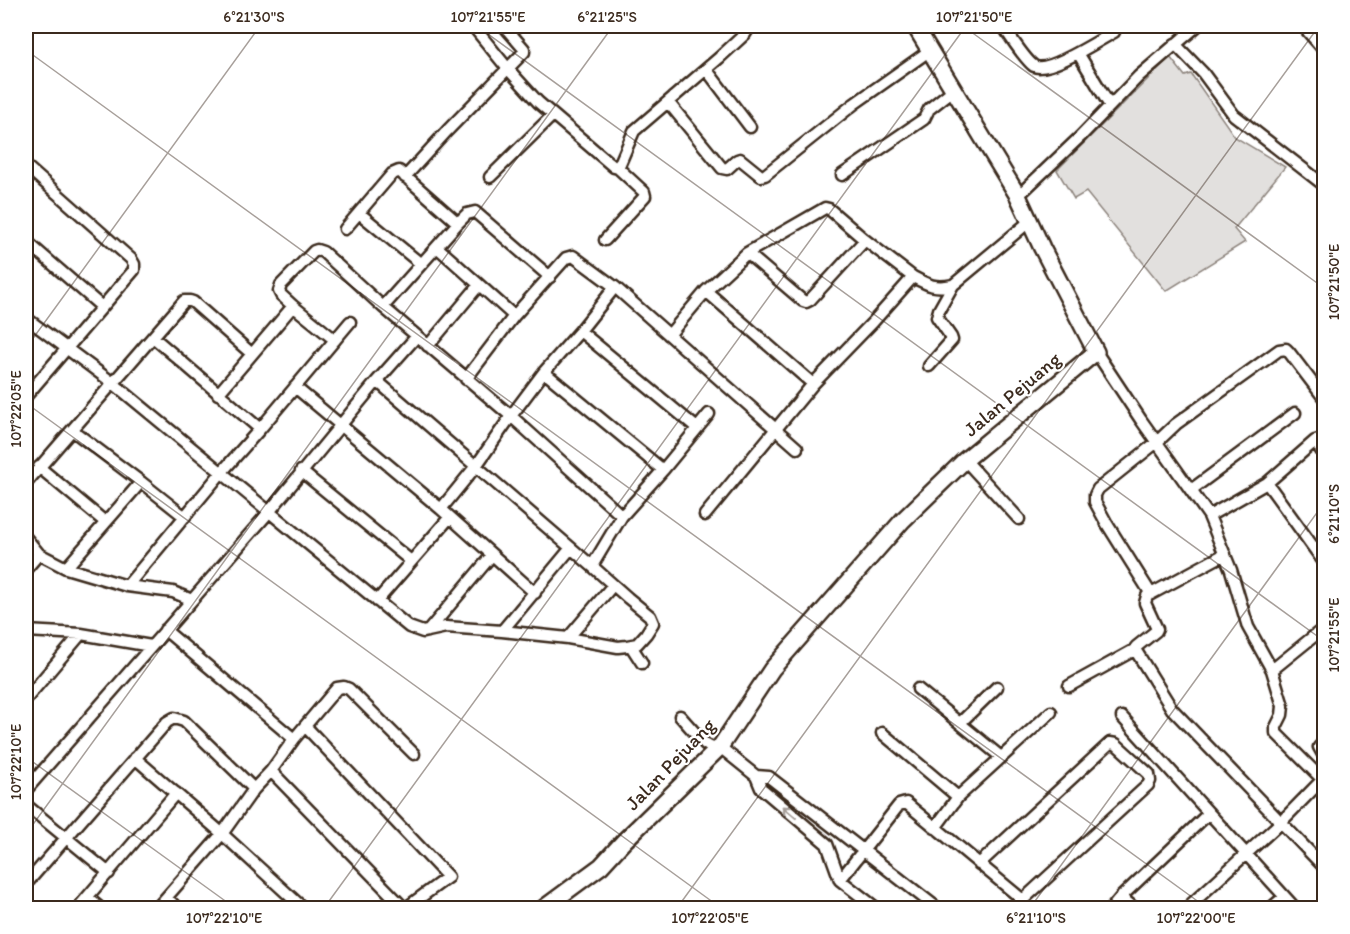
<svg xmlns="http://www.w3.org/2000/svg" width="1350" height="934" viewBox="0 0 1350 934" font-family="Itim,sans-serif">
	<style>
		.green { fill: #e2e0de; stroke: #8e857e; stroke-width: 1.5 }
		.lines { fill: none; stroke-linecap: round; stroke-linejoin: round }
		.street-casing { stroke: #3b2a1e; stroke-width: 15 }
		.secondary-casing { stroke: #3b2a1e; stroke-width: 20 }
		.street { stroke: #fff; stroke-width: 10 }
		.secondary { stroke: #fff; stroke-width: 15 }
		.oneway { stroke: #a79f9a }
		.ticks { fill: none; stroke: #3b2a1e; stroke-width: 1.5; stroke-opacity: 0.45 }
		.labels { text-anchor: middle; stroke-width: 4.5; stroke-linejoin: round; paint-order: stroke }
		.street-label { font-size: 20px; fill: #3b2a1e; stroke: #fff }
		.neatline { fill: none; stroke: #3b2a1e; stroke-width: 2 }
		.ticks-label { font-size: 15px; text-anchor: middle; fill: #3b2a1e }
	</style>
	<rect width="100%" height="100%" fill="#fff"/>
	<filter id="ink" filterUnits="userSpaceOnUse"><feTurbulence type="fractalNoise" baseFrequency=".0167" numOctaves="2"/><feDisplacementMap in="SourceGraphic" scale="12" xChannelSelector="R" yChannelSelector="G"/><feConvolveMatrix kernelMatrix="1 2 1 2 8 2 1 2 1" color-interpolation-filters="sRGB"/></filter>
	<g filter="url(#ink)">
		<path class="green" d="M1170,57L1185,76L1191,74L1235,137L1285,167L1234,229L1245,242L1166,291L1086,192L1074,199L1057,170Z"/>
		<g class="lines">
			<g class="street-casing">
				<path id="street" d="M473,26L508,69L538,102L614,167L618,168L634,131L719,58L745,34L750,26
					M1003,26C1010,36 1025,60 1034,66C1048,74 1101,39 1114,32L1111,26
					M1303,26L1324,50
					M1175,44L1203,73L1234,115L1324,185
					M1078,53L1110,106
					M706,69L750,127
					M668,102L722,168L727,169L737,160L740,159L761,176L765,175L854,104L929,51
					M26,166L131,259L134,264V270L26,396
					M842,175L924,119L929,109L953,90
					M405,177L447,131L524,52V49L505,27V26
					M490,177L553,115
					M1018,196L1080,137L1139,76L1197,26
					M359,213L421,264
					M345,229L392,174L399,171L458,223
					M605,240L645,196L644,192L618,168
					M26,241L102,307
					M437,247L514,316
					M747,253L803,301L806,302L810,300L865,240
					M706,291L813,384
					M383,307L458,223L467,214L475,212L550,277
					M26,318L113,383L409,627L423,632L446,627L502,631L568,638L618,647L627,646L637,644L646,634L653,623L650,616L628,598L592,566L377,381
					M580,331L697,428
					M669,335L706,291L747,253L825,208L829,209L865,240L913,277
					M153,337L260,429
					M335,340L293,306L281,295L279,291L281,285L314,251L317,250L323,252L383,307L511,416L622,516
					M428,346L479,285
					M1096,352L1141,420L1209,516L1231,570L1248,627L1272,670L1283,706L1282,715L1276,727V733L1324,781
					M929,366L952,340L951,337L937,317L939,310L953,285
					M544,372L663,470
					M466,379L514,316L566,258L573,256L615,287L797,448
					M295,387L441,509L535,593
					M218,394L293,306
					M1324,398L1289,352L1286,349L1279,350L1176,424L1157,442L1098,489L1095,495V502L1107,524L1151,594L1147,596L1145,603L1157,629L1156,631L1136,647V651L1172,709L1324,867
					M72,430L141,482L185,517
					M1315,441L1324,455
					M965,460L1019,519
					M39,467L105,522
					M301,471L411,561
					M26,483L184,301H190L193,302L252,354
					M1267,483L1324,562
					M1191,490L1295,413
					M441,509L476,466L511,416L544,372L580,331L615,287
					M705,515L813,384L873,322L913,277C928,285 935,289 953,285L1030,221
					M1209,516L1267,483L1315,441L1324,438
					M26,538L39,554L66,568L127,586L173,592L192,600
					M592,566L622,516L663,470L709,414
					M66,568L141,482
					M26,569L39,554
					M127,586L221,473L260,429L350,322
					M1151,594L1225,554
					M377,601L450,517
					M429,630L492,555
					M26,631L81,634L151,646
					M502,631L571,548
					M568,638L613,585
					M631,646L642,663
					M1272,670L1324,628
					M1069,686L1136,649
					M918,689L1001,757
					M26,699L81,634
					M680,716L705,744L712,748L720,747L756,776L761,788L827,844L840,880L876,908
					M1122,717L1295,908
					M960,723L997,687
					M305,726L448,877L406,908
					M882,733L958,797
					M294,739L337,688L344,687L349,689L414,754
					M1324,742L1319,747L1324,756
					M135,758L218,830L303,908
					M271,771L404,908
					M756,776L769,777L937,908
					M26,790L269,512L377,381L417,336
					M26,805L109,873
					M935,828L958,797L1051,712
					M979,864L1110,743L1116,744L1149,774L1150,781L1148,785L1014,908
					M840,880L899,805L906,803L1023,900
					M26,884L167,722L174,718L184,721L254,789
					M1121,897L1134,908
					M88,898L100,908
					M167,898L177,908
					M78,908L176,793
					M157,908L222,834L254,789L271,771L294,739L165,630
					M1112,908L1121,897L1209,813
					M1187,908L1281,822L1323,779
					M1271,908L1284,897"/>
			</g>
			<g class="secondary-casing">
				<path id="secondary" d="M544,908L601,866L624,841L720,747L772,669L903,520L965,460L1096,352L1042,248L1018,196L915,26"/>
			</g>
			<use href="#street" class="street"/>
			<use href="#secondary" class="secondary"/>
		</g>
		<defs><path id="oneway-shaft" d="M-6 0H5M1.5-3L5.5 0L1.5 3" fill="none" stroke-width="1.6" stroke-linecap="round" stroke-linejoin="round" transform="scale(1.5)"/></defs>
		<use class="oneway" href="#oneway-shaft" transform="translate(789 812) rotate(-139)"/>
	</g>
	<path class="ticks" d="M477,26L1324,641M963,26L1324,288M26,50L1207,908M26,348L260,26M26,403L721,908M26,757L235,908M26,834L613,26M324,908L966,26M677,908L1319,26M1030,908L1324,503"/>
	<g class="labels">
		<g class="street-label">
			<text transform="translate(1012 394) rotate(-40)" y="7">Jalan Pejuang</text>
			<text transform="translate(670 764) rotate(-46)" y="7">Jalan Pejuang</text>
		</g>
	</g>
	<rect width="1350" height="934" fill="none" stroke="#fff" stroke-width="66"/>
	<rect x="33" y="33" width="1284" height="868" class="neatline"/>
	<g class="ticks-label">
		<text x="254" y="22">6°21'30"S</text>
		<text x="488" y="22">107°21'55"E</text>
		<text x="607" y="22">6°21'25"S</text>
		<text x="974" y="22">107°21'50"E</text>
		<text transform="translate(1334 282) rotate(-90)" y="5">107°21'50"E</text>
		<text transform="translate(16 409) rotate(-90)" y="5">107°22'05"E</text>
		<text transform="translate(1334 514) rotate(-90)" y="5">6°21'10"S</text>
		<text transform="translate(1334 635) rotate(-90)" y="5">107°21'55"E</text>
		<text transform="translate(16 762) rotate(-90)" y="5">107°22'10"E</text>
		<text x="224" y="923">107°22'10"E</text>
		<text x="710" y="923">107°22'05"E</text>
		<text x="1036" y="923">6°21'10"S</text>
		<text x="1196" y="923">107°22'00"E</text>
	</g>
</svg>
